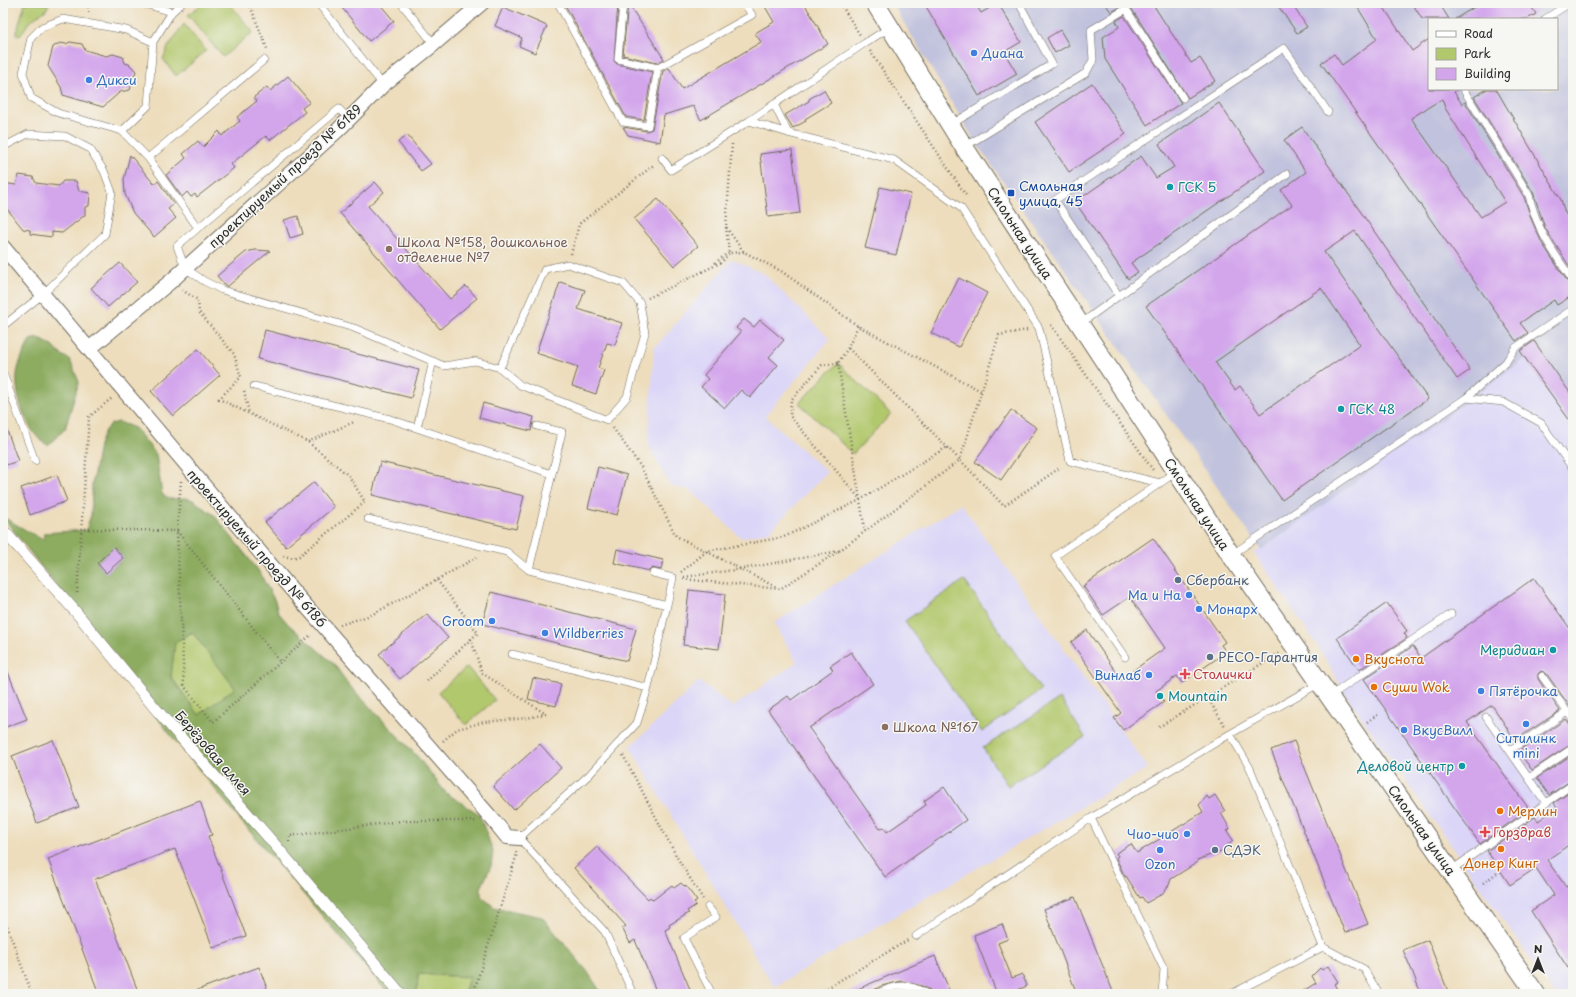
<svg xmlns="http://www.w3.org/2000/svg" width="1576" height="997" viewBox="0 0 1576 997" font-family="'Playpen Sans',sans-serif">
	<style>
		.built { fill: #dbd6f7 }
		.industrial { fill: #c1c2dd; fill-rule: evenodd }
		.green { fill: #b2c86d; stroke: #6e7a4c }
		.forest { fill: #8dac60; stroke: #5c6c46; fill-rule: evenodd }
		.building { fill: #d3a6ec; fill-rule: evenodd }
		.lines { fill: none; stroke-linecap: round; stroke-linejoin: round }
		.service-casing { stroke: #6f695e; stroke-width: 8 }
		.pedestrian-casing { stroke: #6f695e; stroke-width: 12 }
		.minor-casing { stroke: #6f695e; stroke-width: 16 }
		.tertiary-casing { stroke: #6f695e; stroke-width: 20 }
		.path { stroke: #6f695e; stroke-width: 2.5; stroke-dasharray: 1 3; stroke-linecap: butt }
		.service { stroke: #fff; stroke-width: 7 }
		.pedestrian { stroke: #fff; stroke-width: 11 }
		.minor { stroke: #fff; stroke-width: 14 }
		.tertiary { stroke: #fff; stroke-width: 18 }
		.shop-dot { fill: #3f7fe0; stroke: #f6f6f2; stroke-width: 1.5 }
		.culture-dot { fill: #0f9aa8; stroke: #f6f6f2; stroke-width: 1.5 }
		.transit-dot { fill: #1a4fb4; stroke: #f6f6f2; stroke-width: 1.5 }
		.education-dot { fill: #8d6e63; stroke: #f6f6f2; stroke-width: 1.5 }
		.service-dot { fill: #5c6f8a; stroke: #f6f6f2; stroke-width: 1.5 }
		.food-dot { fill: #e8710a; stroke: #f6f6f2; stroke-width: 1.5 }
		.health-dot { fill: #e0444e; stroke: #f6f6f2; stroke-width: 1.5 }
		.labels { text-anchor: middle; stroke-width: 3; stroke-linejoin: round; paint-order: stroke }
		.shop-label { font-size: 13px; fill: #366cbe; stroke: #f6f6f2; text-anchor: start }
		.street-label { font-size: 13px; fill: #2b2b2b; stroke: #f6f6f2 }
		.transit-label { font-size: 13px; fill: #164399; stroke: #f6f6f2; text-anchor: start }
		.culture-label { font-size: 13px; fill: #0d838f; stroke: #f6f6f2; text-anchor: start }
		.education-label { font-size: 13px; fill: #785e54; stroke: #f6f6f2; text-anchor: start }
		.service-label { font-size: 13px; fill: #4e5e75; stroke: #f6f6f2; text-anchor: start }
		.food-label { font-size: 13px; fill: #c56008; stroke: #f6f6f2; text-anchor: start }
		.health-label { font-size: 13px; fill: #be3a42; stroke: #f6f6f2; text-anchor: start }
	</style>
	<rect width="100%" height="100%" fill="#f6f6f2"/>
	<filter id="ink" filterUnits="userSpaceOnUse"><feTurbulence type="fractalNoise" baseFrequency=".025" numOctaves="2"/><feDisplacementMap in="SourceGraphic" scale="8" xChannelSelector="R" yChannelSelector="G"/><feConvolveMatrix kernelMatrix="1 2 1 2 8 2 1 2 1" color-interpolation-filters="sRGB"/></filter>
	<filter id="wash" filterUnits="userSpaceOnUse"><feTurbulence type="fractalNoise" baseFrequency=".012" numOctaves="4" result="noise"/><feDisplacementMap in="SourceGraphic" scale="16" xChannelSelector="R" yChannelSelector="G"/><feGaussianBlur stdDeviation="0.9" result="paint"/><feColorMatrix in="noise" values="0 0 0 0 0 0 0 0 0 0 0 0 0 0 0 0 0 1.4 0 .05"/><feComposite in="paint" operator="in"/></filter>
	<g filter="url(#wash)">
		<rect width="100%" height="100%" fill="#edddbc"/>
		<path class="built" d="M732,259L764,274L830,339L765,416L827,472L770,531L741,538L690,490L670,486L648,444L654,348Z
			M1525,359L1573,428V994H1555L1347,697L1317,645L1254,553Z
			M961,504L1148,768L774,987L630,747L699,681L733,707L797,662L774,623Z"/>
		<path class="industrial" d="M892,3H1573V428L1525,359L1261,550L974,140ZM1429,19H1557V89H1429Z"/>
		<path class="green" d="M25,3L49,4L46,10L29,22L20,36L16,34Z
			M203,3H229L253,32L223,57L188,15Z
			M184,24L206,51L176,76L163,59L168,47Z
			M838,363L891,414L853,454L799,403Z
			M964,580L1041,690L982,732L905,621Z
			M193,632L235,688L199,715L171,677L175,642Z
			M467,667L495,700L466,725L438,692Z
			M1060,698L1085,737L1008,786L983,748Z
			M418,974L469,977L464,994H420L417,991Z"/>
		<path class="forest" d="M38,338L53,346L59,353L70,360L79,382L65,429L48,445C27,436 12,390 18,369C20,359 26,349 30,340Z
			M119,422L135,428L156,454L162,494L169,499L185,498L193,500L214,515L258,570L275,601L278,612L288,624L334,664L348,684L417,756L446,793L479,814L493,851L491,866L481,888V896L494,907L542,917L587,971L602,994H464L469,977L418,974L417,991L420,994H389L240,820L210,783L169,733L3,517L43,540L44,533L86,530L91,515L92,485L99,445L105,430L111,424ZM114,548L123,558L106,573L97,563ZM192,632L235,688L199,715L171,677L175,642Z"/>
		<g id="blocks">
			<path class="building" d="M338,3H379L394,21L369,41Z
				M564,3H618L614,61L617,64L652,72L644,120L626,117Z
				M628,3L664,59L657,63L623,55Z
				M763,3H804L828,44L701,120L693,106L664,115L660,142L628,135L623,127L647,131L652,129L663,71L669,68L682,89L761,42L755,33L774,22Z
				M924,3H975L981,13L998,3L1021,42L1004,52L1017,74L979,96Z
				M1105,3H1152L1191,63L1200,58L1215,81L1188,98L1130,6L1124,5L1111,12Z
				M1276,3H1291L1307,27L1297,33Z
				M1355,3H1381L1412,51L1429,39V89H1458L1454,92L1462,104L1465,102L1524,197L1532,221L1542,243L1569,284L1573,286V295L1557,305L1554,300L1520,323L1528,333L1516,341L1321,63L1334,54L1342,65L1377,39ZM1442,99L1445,108L1505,202L1481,217L1411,118Z
				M1412,3H1439L1449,19H1422Z
				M1481,3H1529L1536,14L1527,19H1455Z
				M503,7L547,26L535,53L519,46L522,38L495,26Z
				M1124,16L1181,103L1147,125L1105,59L1103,37L1119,27L1116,21Z
				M1060,30L1069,45L1055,53L1047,38Z
				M70,42L82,44L85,50L106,56L113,54L123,57L125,63L129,64L136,71L130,90L120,92L103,107L63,95L61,87L48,66L53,47L60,43L66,44Z
				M288,76L310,102L302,108L305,112L270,140L266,136L231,164L234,168L197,197L195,194L191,197L187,192L182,197L166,175L186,158L183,154L198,141L203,147L219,131L222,136L240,121L237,117L257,101L254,97L267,87L270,91Z
				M1092,83L1126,134L1069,172L1035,122Z
				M1487,89H1496L1561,200L1565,213L1573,224V272L1545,228L1533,192L1474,97Z
				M824,90L831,103L805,119L806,121L793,128L785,115L809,101V99Z
				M1219,103L1265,171L1131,263L1138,272L1128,279L1075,202L1141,156L1156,178L1174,167L1159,144Z
				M1302,127L1470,370L1457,379L1355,231L1324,252L1428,399L1282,500L1146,306L1292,205L1281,190L1306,172L1284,140ZM1321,288L1360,345L1260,414L1240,386L1235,390L1215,362Z
				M407,135L431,164L421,171L398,142Z
				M792,150L800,213L768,217L760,154Z
				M130,155L154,184L158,181L174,204L168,209L176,218L154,237L133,213L125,194L124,179Z
				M19,175L33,177L36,183L59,186L63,181H76L79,191L90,193L89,206L85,207V215L62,233L52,232V237L30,234V230L23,229L4,205L5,198H3V183L16,185Z
				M375,182L384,192L368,206L450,299L466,286L477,298L440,329L340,213Z
				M880,187L911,194L896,255L865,248Z
				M658,199L698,246L674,266L634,219Z
				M298,216L303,234L290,238L284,220Z
				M255,250L270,251L228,286H226L217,276L246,252Z
				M120,263L137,282L108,307L91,288Z
				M959,278L987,293L959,347L931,333Z
				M560,282L585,290L578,309L622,323L615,345L607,343L598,368L604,370L596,394L572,386L578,367L536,353Z
				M744,319L754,327L760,320L784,340L769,357L778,365L750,398L741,390L725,408L701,387L708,379L704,375L741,332L736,328Z
				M265,330L419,370L411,398L258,359Z
				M1534,341L1573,397V425L1520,351Z
				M198,349L220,375L173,416L151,391Z
				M483,403L534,417L531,431L479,418Z
				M1011,410L1037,428L1001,480L975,462Z
				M3,422H4L18,461L3,466Z
				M380,462L524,496L516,529L372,495Z
				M598,467L627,475L617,515L588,508Z
				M57,475L67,501L30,515L21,488Z
				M314,482L334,507L286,547L265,522Z
				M1153,538L1225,642L1221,645L1226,652L1182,683L1177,676L1156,691L1164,702L1123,730L1114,718L1121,713L1071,642L1087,630L1121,679L1165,648L1130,597L1103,615L1083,586Z
				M114,547L123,558L106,573L97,563Z
				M617,549L663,560L661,570L652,568L649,571L614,563Z
				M1534,578L1573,633V711L1546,673L1541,671L1538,674V679L1560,711L1515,740L1492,705L1467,722L1529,809L1480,844L1364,679L1413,646L1421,658Z
				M689,590L725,594L719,649L683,645Z
				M491,592L636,629L627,661L482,624Z
				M1387,603L1407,631L1404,633L1407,638L1359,670L1337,638Z
				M427,614L448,638L400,679L379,654Z
				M851,652L873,684L809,728L880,829L884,827L887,832L926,805L924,801L944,787L966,820L885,877L768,710L788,696L791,700L833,670L830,666Z
				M3,660L27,719L3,728Z
				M533,678L561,684L556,706L528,699Z
				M1566,719L1569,723L1573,725V743L1532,770L1519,752L1522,751L1521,749Z
				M53,740L79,807L37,823L12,756Z
				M1294,741L1368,924L1345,933L1271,750Z
				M540,744L561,768L514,810L493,786Z
				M1573,754V779L1549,795L1537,778Z
				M1573,790V842L1547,860L1566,887L1573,882V976L1531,911L1554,895L1536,868L1510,885L1487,851L1535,817L1538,821L1557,808L1554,803Z
				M1215,795L1225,811L1221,813L1230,829L1227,831L1233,840L1221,851L1197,860L1198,862L1171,879L1169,885L1162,894L1146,903L1142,897L1140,898L1126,876L1125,877L1116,858L1118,856L1116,853L1131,844L1137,853L1203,812L1199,805L1207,796L1209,799Z
				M200,801L212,835L208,836L246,936L213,948L175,849L95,879L139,994H99L48,859Z
				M597,847L648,899L650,897L653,900L672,885L674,888L681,883L684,886L685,885L697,901L694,903L696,905L687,911L689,913L669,925L670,927L665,930L692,994H662L660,990L656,991L635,940L630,943L622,928L626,926L574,868Z
				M1075,897L1114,994H1077L1044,909Z
				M1002,924L1008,939L998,943L1012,978L1022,974L1027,986L1008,994H997L974,935Z
				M1428,940L1449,994H1421L1413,973L1403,950Z
				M935,956L951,994H932L930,990L922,986L902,981L881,986L874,990L872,994H846Z
				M1328,966L1338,982L1334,984L1340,994H1298L1316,983L1312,976L1320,968L1322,970Z
				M259,967L269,994H190L189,993Z"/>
		</g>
	</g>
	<g filter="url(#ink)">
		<use href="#blocks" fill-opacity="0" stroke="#6f695e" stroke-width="1"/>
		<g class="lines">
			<g class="service-casing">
				<path id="service" d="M141,3L172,12L182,3
					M318,3L383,85
					M401,3L434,44
					M558,3L623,122L648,126L658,68
					M623,3L618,59L658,68L752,15L744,3
					M1545,19L1570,3
					M264,60L148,158L198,228L177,246L185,268L204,281L222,290L354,328L444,366L475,361L500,368L545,269L568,264L623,283L640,303L645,333L627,397L607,420L520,385L500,368
					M1463,89L1529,195C1536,229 1554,253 1573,281
					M774,104L788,133
					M749,121L788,133L894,160L961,208L1039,328L1070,461L1160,483
					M950,125L1052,64L1019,3
					M122,131L58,113L31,98L23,73L31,38L42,27L63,19L126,30L153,42
					M3,147L28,134L65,136L90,149L104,171L112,192L105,234L42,295L3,326
					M964,147L1086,73L1093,60L1091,30L1126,9L1183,98
					M148,158L122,131L148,106L153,42L172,12
					M662,158L671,170L749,121L865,43L889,28
					M198,228L339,109L349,119
					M1119,296L1055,200L1284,48L1328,112
					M1080,324L1287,174
					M3,373L35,461
					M254,386L390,419L552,474L529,570L667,605L648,688L637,723L589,775L519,838L605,932L633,994
					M1466,398L1506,362L1515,348L1573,309
					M537,426L562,432L552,474
					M417,428L433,361
					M368,519L507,552L529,570
					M1231,555L1466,398L1503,402L1541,423L1573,469
					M653,573L673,578L667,605
					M512,654L648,688
					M1125,657L1055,556L1176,472
					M1542,676L1573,720
					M1330,696L1451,614
					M1486,717L1546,803
					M1230,734L1250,768L1323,947
					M1510,750L1567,712
					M1529,778L1573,748
					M1091,818L1164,969L1162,994
					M1450,871L1573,784
					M708,907L716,917L684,938L712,994
					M916,936L1091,818L1230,734L1320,683
					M877,994C894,984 909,983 927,994
					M1231,994L1323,947L1364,969L1379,994"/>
			</g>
			<g class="pedestrian-casing">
				<path id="pedestrian" d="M3,530L75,611L155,708L276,846L401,994"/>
			</g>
			<g class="minor-casing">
				<path id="minor" d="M3,247L286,583L494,821L507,837L519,838
					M89,349L170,282L339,129L383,85L434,44L482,3"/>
			</g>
			<g class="tertiary-casing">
				<path id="tertiary" d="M875,3L964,147L1231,555L1536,994"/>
			</g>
			<path class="path" d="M249,3L268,51
				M840,3L860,35
				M88,12V3
				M870,51L967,197
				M732,144L726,227L744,252L781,271L858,326L981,391
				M726,227L729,253L744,252
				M571,254L579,224L655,164
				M715,263L725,255
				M182,290L198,300L199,312L234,354L241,377L219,399L308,442L349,476L365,502L299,556L293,558L283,556
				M648,298L722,262L729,253
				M1051,325L1153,470
				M858,326L848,348L838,363L865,531
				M1027,330L999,335L960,460L1004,506L1061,467
				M838,363L822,365L791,400L790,416L860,499
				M244,391L249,413
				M613,428L641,467L676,536L778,588
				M308,442L354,422
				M181,481L177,531L184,686L213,722L311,635
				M81,529L177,531L280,662
				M681,572L707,551L784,537L860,500L947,447
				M684,577L742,569L839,551
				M683,579L780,589L839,551L960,460L848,348
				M437,580L478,633L471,639L482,673L546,714
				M77,593L89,417L112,398
				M340,625L371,615L437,580L477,557
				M427,681L471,639
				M1207,697L1225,726
				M1367,722L1380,713
				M1159,727L1279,653
				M443,741L457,729L484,722L527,718L546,714
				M623,755L678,859L703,899
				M289,842V836L401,821H475
				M1483,883L1500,871
				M3,915L32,994
				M473,994L517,854L516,852
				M817,994L908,940"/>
			<use href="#service" class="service"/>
			<use href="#pedestrian" class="pedestrian"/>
			<use href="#minor" class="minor"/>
			<use href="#tertiary" class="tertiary"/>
		</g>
	</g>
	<g class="shop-dot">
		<circle cx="974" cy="53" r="4"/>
		<circle cx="89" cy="80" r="4"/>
		<circle cx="1189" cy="595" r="4"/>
		<circle cx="1199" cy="609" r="4"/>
		<circle cx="492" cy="621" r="4"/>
		<circle cx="545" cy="633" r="4"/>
		<circle cx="1149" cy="675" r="4"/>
		<circle cx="1481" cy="691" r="4"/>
		<circle cx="1526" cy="724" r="4"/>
		<circle cx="1404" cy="730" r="4"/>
		<circle cx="1187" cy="834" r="4"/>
		<circle cx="1160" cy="850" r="4"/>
	</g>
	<g class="culture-dot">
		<circle cx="1170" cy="187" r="4"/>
		<circle cx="1341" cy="409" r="4"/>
		<circle cx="1553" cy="650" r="4"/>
		<circle cx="1160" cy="696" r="4"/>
		<circle cx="1462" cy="766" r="4"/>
	</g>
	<rect class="transit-dot" x="1007" y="189" width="8" height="8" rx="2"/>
	<g class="education-dot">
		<circle cx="389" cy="249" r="4"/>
		<circle cx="885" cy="727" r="4"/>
	</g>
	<g class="service-dot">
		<circle cx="1178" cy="580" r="4"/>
		<circle cx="1210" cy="657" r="4"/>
		<circle cx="1215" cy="850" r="4"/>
	</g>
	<g class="food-dot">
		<circle cx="1356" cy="659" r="4"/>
		<circle cx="1374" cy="687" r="4"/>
		<circle cx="1500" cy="811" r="4"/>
		<circle cx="1501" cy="849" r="4"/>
	</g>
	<g class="health-dot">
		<path d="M1183 668h4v4h4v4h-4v4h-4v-4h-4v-4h4z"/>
		<path d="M1483 826h4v4h4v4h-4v4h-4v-4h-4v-4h4z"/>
	</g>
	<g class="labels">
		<g class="shop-label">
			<text x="982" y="58">Диана</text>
			<text x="97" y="85">Дикси</text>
			<text x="1181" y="600" text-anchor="end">Ма и На</text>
			<text x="1207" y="614">Монарх</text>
			<text x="484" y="626" text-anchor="end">Groom</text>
			<text x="553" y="638">Wildberries</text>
			<text x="1141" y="680" text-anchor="end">Винлаб</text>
			<text x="1489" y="696">Пятёрочка</text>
			<text x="1412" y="735">ВкусВилл</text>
			<text x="1526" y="743" text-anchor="middle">Ситилинк<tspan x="1526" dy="15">mini</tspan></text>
			<text x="1179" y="839" text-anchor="end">Чио-чио</text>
			<text x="1160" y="869" text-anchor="middle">Ozon</text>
		</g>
		<g class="street-label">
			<text transform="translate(285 176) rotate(-43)" y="5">проектируемый проезд № 6189</text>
			<text transform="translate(1020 233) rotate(57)" y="5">Смольная улица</text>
			<text transform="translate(1197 504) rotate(57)" y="5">Смольная улица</text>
			<text transform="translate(257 548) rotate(49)" y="5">проектируемый проезд № 6186</text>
			<text transform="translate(213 753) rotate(49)" y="5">Берёзовая аллея</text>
			<text transform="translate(1422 830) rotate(55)" y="5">Смольная улица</text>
		</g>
		<g class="transit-label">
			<text x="1019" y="191">Смольная<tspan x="1019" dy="15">улица, 45</tspan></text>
		</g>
		<g class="culture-label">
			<text x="1178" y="192">ГСК 5</text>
			<text x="1349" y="414">ГСК 48</text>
			<text x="1545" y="655" text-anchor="end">Меридиан</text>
			<text x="1168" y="701">Mountain</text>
			<text x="1454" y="771" text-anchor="end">Деловой центр</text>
		</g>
		<g class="education-label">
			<text x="397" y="247">Школа №158, дошкольное<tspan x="397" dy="15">отделение №7</tspan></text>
			<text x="893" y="732">Школа №167</text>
		</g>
		<g class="service-label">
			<text x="1186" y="585">Сбербанк</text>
			<text x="1218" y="662">РЕСО-Гарантия</text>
			<text x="1223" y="855">СДЭК</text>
		</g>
		<g class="food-label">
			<text x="1364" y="664">Вкуснота</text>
			<text x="1382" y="692">Суши Wok</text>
			<text x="1508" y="816">Мерлин</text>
			<text x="1501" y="868" text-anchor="middle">Донер Кинг</text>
		</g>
		<g class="health-label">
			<text x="1193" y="679">Столички</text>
			<text x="1493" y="837">Горздрав</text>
		</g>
	</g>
	<rect width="1576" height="997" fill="none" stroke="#f6f6f2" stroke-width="16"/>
	<rect x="1428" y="18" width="130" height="72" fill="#f6f6f2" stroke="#a5a5a2"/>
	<rect x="1436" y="31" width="20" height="6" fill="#ffffff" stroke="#a5a5a2"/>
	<text x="1464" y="38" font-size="12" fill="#2b2b2b">Road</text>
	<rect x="1436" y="48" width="20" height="12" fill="#b2c86d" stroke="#a5a5a2"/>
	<text x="1464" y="58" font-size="12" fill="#2b2b2b">Park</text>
	<rect x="1436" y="68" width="20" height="12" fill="#d3a6ec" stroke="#a5a5a2"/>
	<text x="1464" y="78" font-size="12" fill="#2b2b2b">Building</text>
	<g transform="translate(1538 959)" stroke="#f6f6f2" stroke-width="3" paint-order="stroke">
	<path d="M0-3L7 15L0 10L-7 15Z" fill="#2b2b2b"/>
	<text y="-6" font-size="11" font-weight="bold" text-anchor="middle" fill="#2b2b2b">N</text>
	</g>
</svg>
